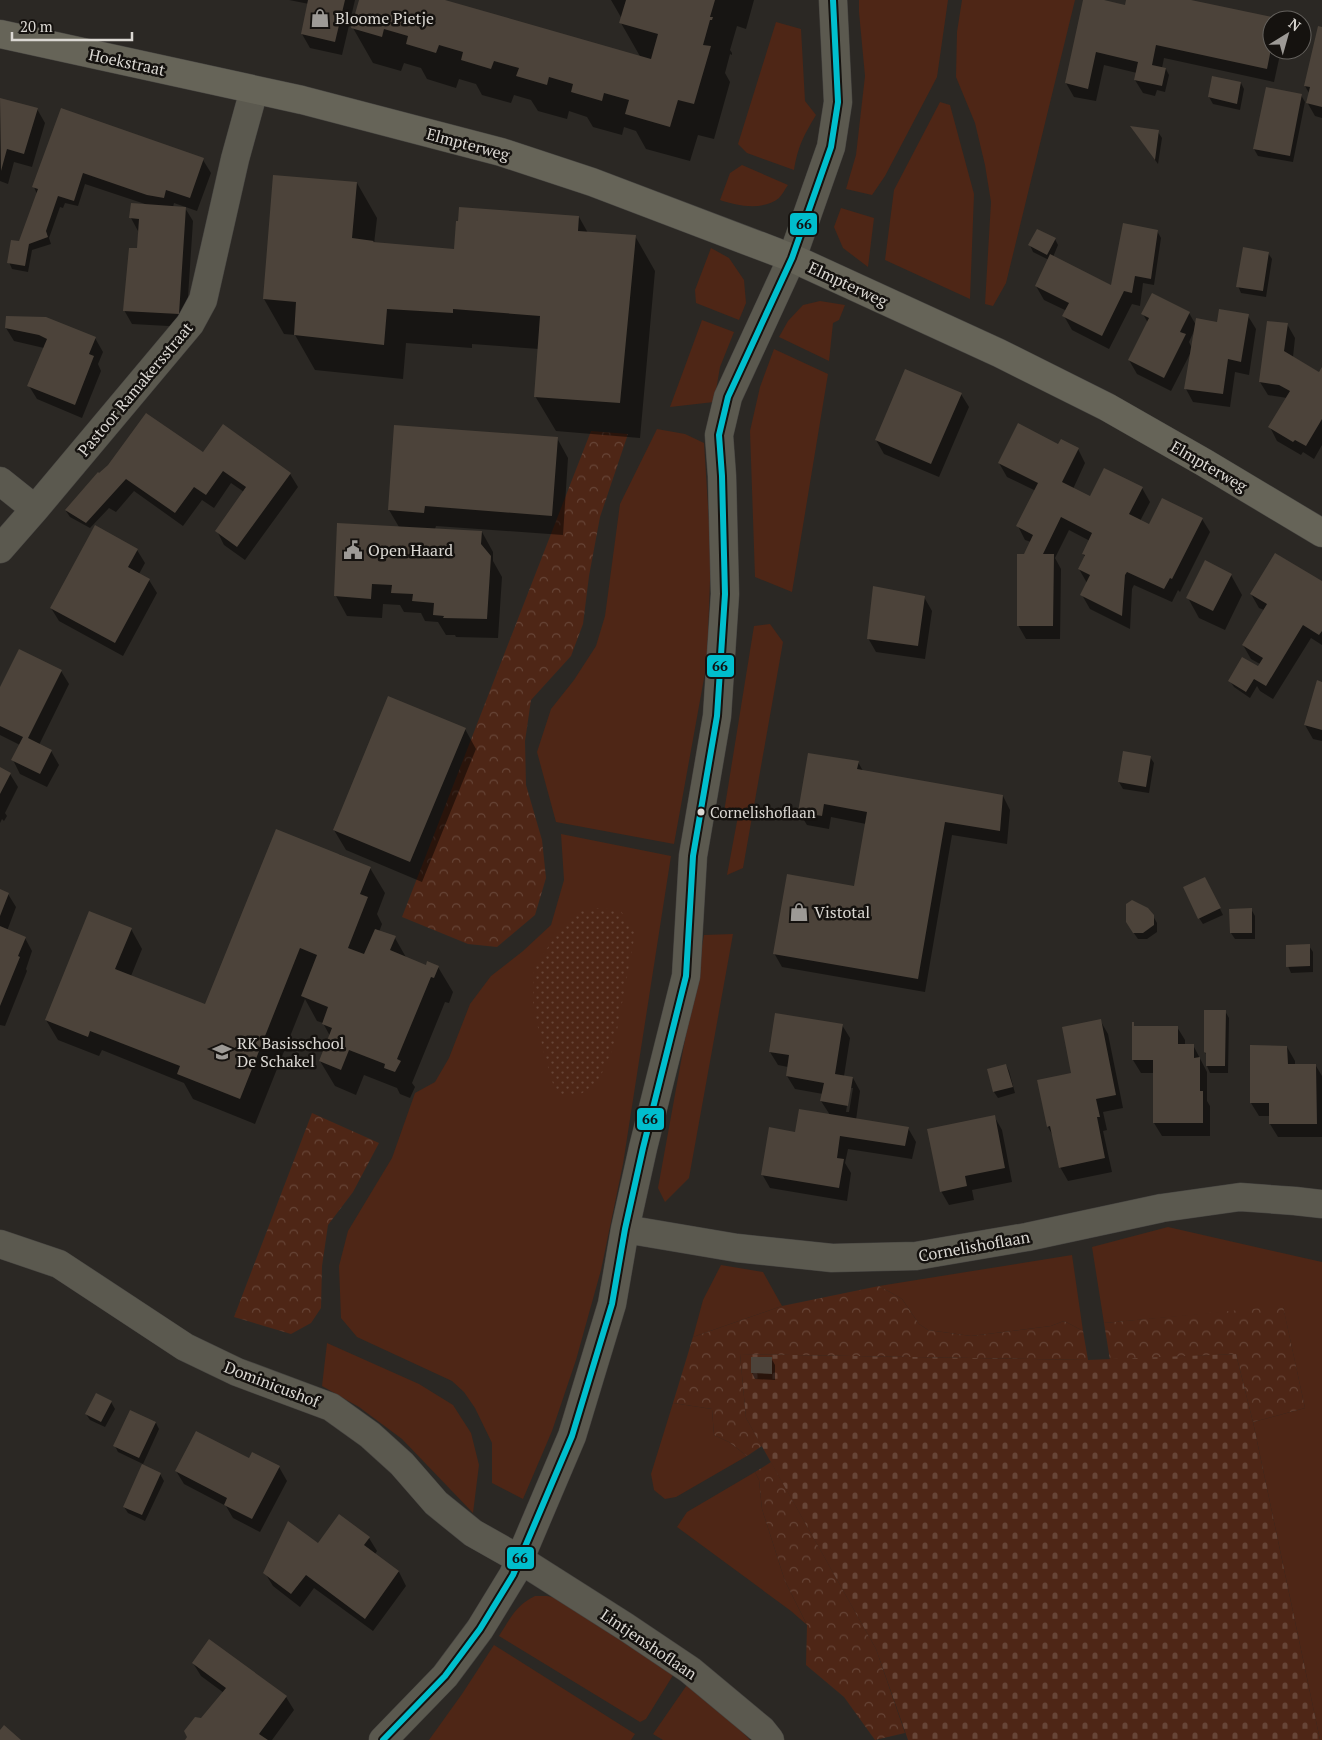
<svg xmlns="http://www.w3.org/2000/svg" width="1322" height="1740" viewBox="0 0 1322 1740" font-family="'PT Serif',serif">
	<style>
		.grass { fill: #4e2616 }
		.forest { fill: url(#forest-crowns) }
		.cemetery { fill: url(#cemetery-stones) }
		.garden { fill: url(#garden-dots) }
		.shadow { fill: #0007; fill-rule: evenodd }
		.building { fill: #4c433a }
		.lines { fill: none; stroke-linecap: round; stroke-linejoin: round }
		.street-casing { stroke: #464441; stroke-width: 29 }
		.secondary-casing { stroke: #464441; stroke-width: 29 }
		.street { stroke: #5b594f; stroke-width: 28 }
		.secondary { stroke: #666458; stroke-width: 28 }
		.bus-1-casing { stroke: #15120f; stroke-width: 10 }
		.bus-1 { stroke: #00becd; stroke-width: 6 }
		.bus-dot { fill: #dbd8d3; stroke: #15120f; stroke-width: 2 }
		.labels { text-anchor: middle; stroke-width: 5; stroke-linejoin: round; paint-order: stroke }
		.bus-label { font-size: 15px; fill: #dbd8d3; stroke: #15120f; text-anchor: start }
		.poi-label { font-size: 16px; fill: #dbd8d3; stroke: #15120f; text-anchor: start }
		.street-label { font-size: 16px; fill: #dbd8d3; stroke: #15120f }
		.line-badge { stroke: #15120f; stroke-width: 2 }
		.pale-badge-label { font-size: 14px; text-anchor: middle; font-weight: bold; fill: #111 }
	</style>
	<defs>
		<pattern id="forest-crowns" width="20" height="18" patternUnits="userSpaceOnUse" patternTransform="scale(1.25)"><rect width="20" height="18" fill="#4e2616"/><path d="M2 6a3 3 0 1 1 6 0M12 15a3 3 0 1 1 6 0" fill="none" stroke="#674537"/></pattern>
		<pattern id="cemetery-stones" width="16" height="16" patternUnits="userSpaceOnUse" patternTransform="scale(1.25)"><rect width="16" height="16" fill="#4e2616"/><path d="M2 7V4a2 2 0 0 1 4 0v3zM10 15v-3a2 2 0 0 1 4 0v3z" fill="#674537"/></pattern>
		<pattern id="garden-dots" width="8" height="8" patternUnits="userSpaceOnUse" patternTransform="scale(1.25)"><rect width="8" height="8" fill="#4e2616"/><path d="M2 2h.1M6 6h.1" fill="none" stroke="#674537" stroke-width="1.8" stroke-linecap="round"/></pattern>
	</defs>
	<rect width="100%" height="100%" fill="#2b2824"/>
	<path class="grass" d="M859,0H948L937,77L885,176L872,195L846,189L856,155L865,76L859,12Z
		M962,0H1075L1006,283L993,306L985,304L991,202L985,165L975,123L956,77L957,32Z
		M776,22L801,29L805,101L816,115C804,135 798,146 794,170L747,153L738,144Z
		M940,102L950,105L974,194L970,299L885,260L894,190Z
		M742,165L788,185C785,189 782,195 779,198C763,211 737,206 720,200L730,173Z
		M841,208L874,218L868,267L843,248L834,227Z
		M711,248L729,258L744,280L746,303L739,320L696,303L695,290Z
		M820,301L845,305L839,320L833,323L829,361L779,337L788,321L803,305Z
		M702,320L734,332L720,367L714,402L670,407Z
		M774,349L828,374L792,592L755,577L750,431L760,387Z
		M657,429L685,434L704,443L711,553L707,662L674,844L556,822L537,752L551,709L574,680L596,646L605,616L620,504Z
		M770,624L783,642L743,868L727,875L738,816L724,812L754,626Z
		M561,834L671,856L623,1164L601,1270L576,1360L552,1431L523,1499L492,1483V1443L475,1408L464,1392L452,1381L357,1337L341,1318L339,1266L348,1231L392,1158L415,1093L435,1082L449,1058L470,1004L491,976L523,951L551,925L564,880Z
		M733,934L689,1178L665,1202L658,1188L704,935Z
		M1168,1227L1322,1262V1740H1320L1253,1422L1305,1408L1283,1307L1104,1323L1092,1247Z
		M1072,1255L1083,1331L1064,1321L1051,1326L971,1336L928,1330L919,1324L902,1299L879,1286Z
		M721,1265L763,1272L782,1306L693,1337L703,1300Z
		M327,1343L419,1384L453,1405L471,1433L479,1465L473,1513L402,1439L359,1407L322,1386Z
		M673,1403L712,1409L714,1435L729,1442L747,1456L676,1497L665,1499L654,1490L651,1474Z
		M755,1472L759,1480L762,1509L785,1581L807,1625L791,1611L677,1527L687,1512Z
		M535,1596H547L556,1598L675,1672L646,1719L640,1722L499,1636C510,1619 516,1605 535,1596Z
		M494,1645L635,1734L631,1740H429L462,1694Z
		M689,1682L720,1709L750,1740H663L653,1734Z"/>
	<path class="forest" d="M591,431L628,434L600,517L589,576L583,624L571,656L531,700L525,741L526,785L542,840L546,878L535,915L497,947L468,944L402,917Z
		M312,1113L379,1143L353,1192L328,1225L322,1266L321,1308L311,1323L291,1334L234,1317Z
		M879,1286L902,1299L919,1324L928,1330L971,1336L1051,1326L1064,1321L1083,1331L1088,1360L740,1354L746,1418L762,1446L747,1456L729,1442L714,1435L712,1409L673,1403L693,1337L782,1306Z
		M1283,1306L1305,1408L1253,1422L1236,1354L1110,1360L1104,1323Z
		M771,1462L876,1649L905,1733L875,1740L844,1697L806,1665L807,1625L785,1581L762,1509L759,1480L755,1472Z"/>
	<path class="cemetery" d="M740,1354L1088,1360L1236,1354L1253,1422L1320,1740H908L876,1649L746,1418Z"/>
	<path class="garden" d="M601,908L621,911L635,934L614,1046L598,1082L578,1096L556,1094L544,1053L533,1006L534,969L561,927L577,911Z"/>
	<path class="shadow" d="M289,0H355L342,55L310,48L302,34L309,4Z
		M361,0H441L641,58L621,23L622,19L611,0H754L746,29L737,26L730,50L732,53V55L730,54L725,73L730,82L714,139L698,135L690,161L646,149L636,131L624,127L622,135L593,127L587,117L569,111L567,119L538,111L531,100L514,95L511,103L482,95L476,84L459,79L456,88L427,79L421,68L404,63L401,71L373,63L353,28Z
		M1084,0H1098L1126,6L1127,0H1185L1277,20H1272V50H1281L1274,82L1164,58L1162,68L1166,69L1169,75L1165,92L1157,90L1155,96L1143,93L1135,80L1137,73L1104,65L1096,101L1074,97L1066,83Z
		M1322,29V118L1315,116L1307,102L1309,93L1305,86Z
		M1241,83L1244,89L1240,110L1213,104L1209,97Z
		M1267,88L1301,95L1305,102L1293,162L1258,156L1254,149Z
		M0,99L37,109L45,123L32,167L14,162L8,184L0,181Z
		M61,110L203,160L211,173L197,211L174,203L173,207L185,208L193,221L186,327L132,324L124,310L139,249L138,231L131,218L145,204L85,184L78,206L65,203L63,208L60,207L49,238L51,244L32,250L28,272L12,269L9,262L20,243L37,194L34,187Z
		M1135,132H1158L1162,138L1158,164Z
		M274,177L357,183L377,218L374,244L455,250L579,217L588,233L635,236L655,271L640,438L556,431L535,396L539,349L472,344V348L406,343L403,379L315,370L295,335L284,334L264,299Z
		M1157,231L1161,238L1154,285L1143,283L1140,306L1132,304L1109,349L1072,330L1064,316L1067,311L1044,300L1036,286L1049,260L1033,252L1030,245L1055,239L1058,245L1053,257L1112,286Z
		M1268,253L1272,259L1266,297L1241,293L1238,286Z
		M1189,313L1196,325L1218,323L1248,316L1256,329L1249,375L1235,372L1230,407L1193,402L1186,389L1191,352L1171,391L1137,374L1129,360L1148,323L1143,314ZM1194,331L1192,348L1189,342Z
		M1287,324L1295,338L1293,357L1320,373L1322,369V445L1314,459L1303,452L1301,455L1277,441L1270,427L1287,398L1268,395L1260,382Z
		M6,328L95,338L103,352L98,364L101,371L82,418L37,399L29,386L44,348L14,341Z
		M961,394L969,407L939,477L884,454L876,440Z
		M557,438L568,458L563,535L436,526L435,529L482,532L493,552V561L502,577L498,638L456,637L455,635H446L438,622L425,621L421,613L404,612L400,605L383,604L382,618L347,616L336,596L399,527L389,510Z
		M1059,445L1078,449L1085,463L1073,489L1090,497L1142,488L1150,502L1140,521L1149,525L1202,519L1210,532L1180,592L1178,590L1172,602L1134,585L1132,589L1130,629L1090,609L1082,595L1087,583L1079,569L1085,557L1083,554L1090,541L1069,530L1055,558L1061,569L1060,639H1026L1018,625L1025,555L1031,542L1025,540L1018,526L1036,491L1007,477L999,463Z
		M203,454L290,474L298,487L245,560L224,545L217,531L244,492L231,483L214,508L202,500L183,526L134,491L116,512L109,508L90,528L70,517L66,511L87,487Z
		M137,550L145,563L139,574L149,580L157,593L123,656L59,621L51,608Z
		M1231,575L1242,595L1225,630L1199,618L1188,598Z
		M1322,583V645L1311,638L1273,699L1260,691L1257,686L1250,698L1234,687L1230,681L1258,668L1260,664L1251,659L1243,645L1264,610L1259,608L1251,594Z
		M924,597L932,611L925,659L876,652L868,638Z
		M61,671L69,684L39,745L51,751L59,765L47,787L20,774L13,760L20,745L0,735V690Z
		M1322,683V741L1313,739L1305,725Z
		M465,729L476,749L422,882L346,850L334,830Z
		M1150,757L1154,763L1149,793L1123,789L1119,782Z
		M858,762L863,771L1003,796L1010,810L1007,844L952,835L925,992L782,967L774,953L855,887L866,824L831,817L829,829L807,825L799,812Z
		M0,769L10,774L18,787L5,813L7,816L4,821L2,819L0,823Z
		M339,854L370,868L385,893L377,914L382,924L379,932L395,938L407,959L427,966L438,967L453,992L449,1003L445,1002L412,1083L415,1087L410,1098L400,1094L397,1088L364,1075L356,1095L335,1086L320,1061L330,1036L323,1023L317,1021L305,999L255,1124L193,1099L184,1083L102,1050L99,1056L58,1040L46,1020L131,929L142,949L131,976L206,1006Z
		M1208,885L1223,915L1203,924L1199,918Z
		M0,891L8,894L16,907L7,931L25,938L32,951L26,969L27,971L5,1026L0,1025Z
		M1251,909L1255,916V939H1235L1231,933Z
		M1153,916L1157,923V932L1147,939H1138L1131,929Z
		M1309,946L1313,952V972L1291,973L1288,966Z
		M1225,1011L1229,1018L1228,1073H1210L1207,1066V1056L1205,1052Z
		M1100,1020L1108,1034L1123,1108L1103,1112L1107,1130L1103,1131L1112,1172L1068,1181L1060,1167L1053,1136L1048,1127L1039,1081L1073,1074Z
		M842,1025L850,1038L844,1076L853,1078L860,1091L856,1120L908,1128L916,1142L912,1159L848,1149L845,1163L851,1173L847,1201L770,1188L762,1174L796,1134L830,1115L821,1101L823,1094L795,1089L787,1076L788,1067L778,1065L770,1052ZM850,1088H853L849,1112H846Z
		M1177,1027L1185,1040V1045H1193L1207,1072V1101L1210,1106V1136H1162L1154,1123V1073H1141L1133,1060Z
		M1287,1047L1295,1061V1066H1316L1322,1076V1137H1278L1270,1124V1116H1259L1251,1103Z
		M1006,1065L1009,1071L1015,1093L998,1098L994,1092Z
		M994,1116L1002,1130L1012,1182L972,1190L974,1200L949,1205L941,1191Z
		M771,1358L775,1365V1380L755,1379L752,1373Z
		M111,1402L115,1409L105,1427L90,1420L86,1414Z
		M156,1423L159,1429L143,1464L118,1452L115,1446Z
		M249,1460L279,1467L287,1481L260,1532L233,1518L226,1506L184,1484L176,1471Z
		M160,1474L164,1481L145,1521L128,1513L124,1507Z
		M369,1538L377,1551L375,1554L399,1572L406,1586L373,1631L314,1588L300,1607L273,1586L265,1573L318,1545Z
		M193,1663L286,1697L294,1710L272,1740H187L224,1693L201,1676Z"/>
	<path class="building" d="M308,0H345L335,42L301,34Z
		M359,0H445L651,59L658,34L619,23L626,0H715L710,17H713L712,20H710L703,45L711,46L694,104L678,100L670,127L625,114L629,100L604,93L602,101L571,92L573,84L549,77L547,85L516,76L519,68L494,61L491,69L461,60L463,52L439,45L436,53L406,44L408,36L384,29L382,37L351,28Z
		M1083,0H1104L1125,5L1126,0H1191L1277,18V20H1272V44L1267,69L1156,45L1152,65L1166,68L1162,86L1134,80L1138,62L1096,52L1088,89L1065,83Z
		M1318,26L1322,27V107L1306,103L1310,87L1304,86Z
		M1212,76L1241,82L1237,104L1208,97Z
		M1266,87L1302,94L1290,156L1253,149Z
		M0,98L38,108L24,154L7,149L1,171Z
		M61,108L204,158L190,198L166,190L164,198L147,195L83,173L74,201L58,196L46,231L48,237L29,244L25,266L7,263L11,240L19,241L38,189L32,187Z
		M1130,126L1159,130L1155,160Z
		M273,175L357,182L352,238L374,241L373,242L454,249L456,221H458L459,207L579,216L578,231L636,235L620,403L534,397L540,316L453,309V313L387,309L384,345L294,335L296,302L263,299Z
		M131,203L186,207L179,314L123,311L129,248H137L139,219L129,218Z
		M1123,223L1158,230L1151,279L1135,276L1132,293L1124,291L1102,336L1062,316L1069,303L1035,286L1050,254L1111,285Z
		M1037,229L1056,238L1047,255L1028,245Z
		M1243,247L1269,252L1263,291L1236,287Z
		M1152,293L1190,312L1180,332L1186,334L1164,378L1128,360L1149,318L1141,314Z
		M1219,309L1249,314L1241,362L1228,359L1223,394L1184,389L1196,318L1217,322Z
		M6,316L46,317L96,337L89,354L94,356L75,405L27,386L47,339L39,335L5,328Z
		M1267,321L1288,323L1284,351L1319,372L1322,367V419L1306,446L1295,440L1293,442L1268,427L1290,391L1279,385L1259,382Z
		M905,369L962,393L931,464L875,440Z
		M146,413L203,452L223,424L291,473L237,547L215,531L246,487L223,471L206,495L194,487L175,513L126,479L86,523L65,510L98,472L99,473L108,465Z
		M1018,423L1058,444L1061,439L1079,448L1062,482L1090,496L1104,468L1143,487L1129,514L1149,524L1162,498L1203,518L1172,579L1170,578L1164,589L1127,572L1125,575L1122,616L1080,595L1090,575L1078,569L1085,555L1082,554L1092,533L1061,517L1043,554H1054L1053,626H1017V554H1024L1033,535L1016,526L1038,483L998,463Z
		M394,425L558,437L552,516L425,506L424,513L388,510Z
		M337,523L482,531L481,544L491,556L487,619L443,618L444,616L433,615L434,603L412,601L413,594L391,593L392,585L372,584L371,599L334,596Z
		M95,525L138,549L128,567L150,579L115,643L50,608Z
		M1275,553L1322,581V631L1319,635L1303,625L1266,686L1254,679L1246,692L1228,681L1242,657L1258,666L1263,658L1242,645L1267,604L1250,594Z
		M1205,560L1232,574L1213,611L1186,598Z
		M873,586L925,596L918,646L867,639Z
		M19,649L62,670L28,738L52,750L40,774L11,760L23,737L0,726V687Z
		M1317,680L1322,682V730L1304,725Z
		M388,696L466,728L410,862L333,830Z
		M1123,751L1151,756L1146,787L1118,782Z
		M808,753L859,761L857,769L1003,795L1000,831L945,822L918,979L773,954L787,874L854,886L867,812L824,804L822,816L798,812Z
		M0,767L11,773L0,794Z
		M276,829L371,867L360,894L368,897L348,948L364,954L375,929L396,936L390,950L426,965L427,961L439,966L434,978L431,977L397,1059L401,1061L395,1072L384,1068L385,1064L349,1050L341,1070L319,1061L332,1028L322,1024L328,1007L301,996L317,955L300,948L240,1099L177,1074L180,1066L90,1031L88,1037L45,1020L89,911L132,928L115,969L205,1004Z
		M1205,877L1221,908L1198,919L1183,887Z
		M0,889L9,893L0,916Z
		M1132,900L1148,908L1154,915V925L1143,933H1133L1126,922V904Z
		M1252,908V933H1230L1229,909Z
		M0,926L26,937L18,956L20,957L0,1006Z
		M1310,944V966L1286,967V945Z
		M1204,1010H1226L1225,1066H1206V1053L1204,1052Z
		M775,1013L843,1024L835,1074L853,1077L848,1106L820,1101L824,1083L786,1076L789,1055L769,1052Z
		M1101,1019L1116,1095L1096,1099L1100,1117H1097L1105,1158L1059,1168L1050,1126L1047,1127L1037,1080L1071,1073L1062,1027Z
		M1132,1022H1134V1026H1178V1044H1194V1058L1200,1057V1091H1203V1123H1153V1060H1132Z
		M1250,1045L1287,1046L1288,1064H1316L1317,1124H1269V1103H1250Z
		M1006,1064L1013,1087L993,1092L987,1069Z
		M799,1109L909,1127L905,1146L840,1136L837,1158L844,1159L839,1188L761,1175L769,1127L795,1132Z
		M995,1115L1005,1168L965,1176L967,1186L940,1192L927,1129Z
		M751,1357H772V1374L751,1373Z
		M96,1393L112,1401L101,1422L85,1414Z
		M130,1410L156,1422L139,1458L113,1446Z
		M196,1431L249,1458L252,1452L280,1466L252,1519L224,1505L227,1498L175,1471Z
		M142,1464L161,1473L142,1515L123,1507Z
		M339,1514L370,1537L364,1545L399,1571L365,1619L306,1575L291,1594L263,1573L288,1521L318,1543Z
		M209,1639L287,1696L259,1734L268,1740H185L187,1737L184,1731L195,1717L201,1718L226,1688L192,1663Z
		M4,1725L21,1740H0V1730Z"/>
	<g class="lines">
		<g class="street-casing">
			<path id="street" d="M0,481L35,509
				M0,549L35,509L190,324L203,300L235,159L254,90
				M625,1229L737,1248L832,1258L916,1256L1027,1237L1162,1208L1240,1197L1295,1201L1322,1204
				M0,1244L59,1264L185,1347L237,1372L331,1407L370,1435L402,1464L436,1503L473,1533L519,1559L626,1627L690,1670L762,1730L770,1740
				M383,1740L445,1676L480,1629L513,1575L572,1436L612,1304L625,1229L643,1148L686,976L693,856L717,716L725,594L722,476L719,435L728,397L792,258L831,147L838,102L833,0"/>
		</g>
		<g class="secondary-casing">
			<path id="secondary" d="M0,34L302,100L501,152L592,182L792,258L999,353L1107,407L1205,463L1322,533"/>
		</g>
		<use href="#street" class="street"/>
		<use href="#secondary" class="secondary"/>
		<g class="bus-1-casing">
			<path id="bus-1" d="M383,1740L445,1676L480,1629L513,1575L572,1436L612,1304L625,1229L643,1148L686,976L693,856L717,716L725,594L722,476L719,435L728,397L792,258L831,147L838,102L833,0"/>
		</g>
		<use href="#bus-1" class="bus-1"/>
	</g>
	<defs>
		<g id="shop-bare" transform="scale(1.5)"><path d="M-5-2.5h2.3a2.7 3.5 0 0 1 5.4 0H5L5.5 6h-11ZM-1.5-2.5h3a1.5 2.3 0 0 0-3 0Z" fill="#9d9a96" stroke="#15120f" stroke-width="2.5" paint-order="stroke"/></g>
		<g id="civic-bare" transform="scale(1.5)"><path d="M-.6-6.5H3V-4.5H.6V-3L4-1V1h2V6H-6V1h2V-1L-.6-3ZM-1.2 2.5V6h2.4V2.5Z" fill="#9d9a96" stroke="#15120f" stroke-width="2.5" paint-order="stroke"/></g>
		<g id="school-bare" transform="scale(1.5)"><path d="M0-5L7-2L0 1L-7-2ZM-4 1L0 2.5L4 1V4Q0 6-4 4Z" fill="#9d9a96" stroke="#15120f" stroke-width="2.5" paint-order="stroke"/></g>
	</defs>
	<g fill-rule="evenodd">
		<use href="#shop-bare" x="320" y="18"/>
		<use href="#civic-bare" x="353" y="550"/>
		<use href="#shop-bare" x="799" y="912"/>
		<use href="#school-bare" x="222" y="1052"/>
	</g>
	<circle class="bus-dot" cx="701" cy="812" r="4.5"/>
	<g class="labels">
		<g class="bus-label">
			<text x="710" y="818">Cornelishoflaan</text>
		</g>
		<g class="poi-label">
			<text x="335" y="24">Bloome Pietje</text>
			<text x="368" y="556">Open Haard</text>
			<text x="814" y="918">Vistotal</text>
			<text x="237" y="1049">RK Basisschool<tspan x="237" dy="18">De Schakel</tspan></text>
		</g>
		<g class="street-label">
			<text transform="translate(127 62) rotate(12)" y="6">Hoekstraat</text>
			<text transform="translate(468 144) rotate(15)" y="6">Elmpterweg</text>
			<text transform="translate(848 284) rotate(25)" y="6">Elmpterweg</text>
			<text transform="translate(135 389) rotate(-50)" y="6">Pastoor Ramakersstraat</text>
			<text transform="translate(1209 466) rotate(30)" y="6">Elmpterweg</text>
			<text transform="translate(974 1246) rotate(-10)" y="6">Cornelishoflaan</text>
			<text transform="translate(272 1384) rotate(21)" y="6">Dominicushof</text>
			<text transform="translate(649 1644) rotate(34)" y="6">Lintjenshoflaan</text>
		</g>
	</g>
	<g class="line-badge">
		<rect x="789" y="212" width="29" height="24" rx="5" fill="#00becd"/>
		<rect x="706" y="654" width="29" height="24" rx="5" fill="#00becd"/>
		<rect x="636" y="1107" width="29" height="24" rx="5" fill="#00becd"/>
		<rect x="506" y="1546" width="29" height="24" rx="5" fill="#00becd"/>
	</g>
	<g class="pale-badge-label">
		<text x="804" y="229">66</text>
		<text x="720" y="671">66</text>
		<text x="650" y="1124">66</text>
		<text x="520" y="1563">66</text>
	</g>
	<g transform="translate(1287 35) rotate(37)"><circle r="24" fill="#15120f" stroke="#64615d"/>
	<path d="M0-4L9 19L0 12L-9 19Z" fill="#9d9a96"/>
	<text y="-8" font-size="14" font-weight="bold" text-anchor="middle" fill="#dbd8d3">N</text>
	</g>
	<path d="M12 32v8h120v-8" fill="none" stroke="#dbd8d3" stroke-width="2.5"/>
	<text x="20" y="32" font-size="15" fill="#dbd8d3" stroke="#15120f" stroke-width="4" paint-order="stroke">20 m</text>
</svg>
